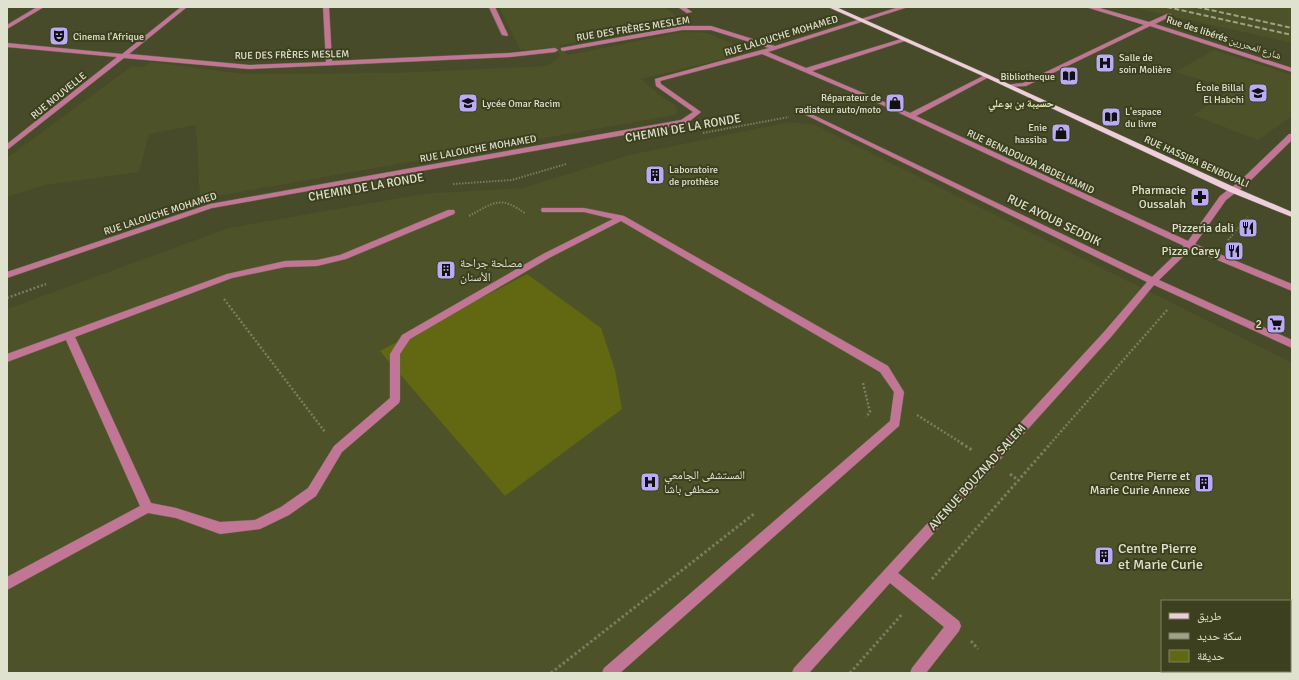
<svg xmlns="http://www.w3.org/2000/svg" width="1299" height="680" viewBox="0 0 1299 680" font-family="Signika,'Noto Naskh Arabic',sans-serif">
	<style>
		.built { fill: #4e5228; fill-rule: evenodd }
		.green { fill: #626812 }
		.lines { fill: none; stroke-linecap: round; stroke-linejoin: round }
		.minor-casing { stroke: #65694a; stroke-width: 1 }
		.major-casing { stroke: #65694a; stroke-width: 1 }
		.path-far2 { stroke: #7a7e61; stroke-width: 2; stroke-dasharray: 1.5 1.5; stroke-linecap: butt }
		.path-far1 { stroke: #7a7e61; stroke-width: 2.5; stroke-dasharray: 2 2; stroke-linecap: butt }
		.path { stroke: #7a7e61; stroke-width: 3; stroke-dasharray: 2.5 2.5; stroke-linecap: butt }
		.minor { fill: #c17695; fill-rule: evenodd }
		.major { fill: #eeceda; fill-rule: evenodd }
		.rail { stroke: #9ea288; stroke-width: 2; stroke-dasharray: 5 2.5; stroke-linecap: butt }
		.labels { text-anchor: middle; stroke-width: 4; stroke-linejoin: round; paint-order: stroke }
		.far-street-label { font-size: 10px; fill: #dfe2ce; stroke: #3c401e }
		.far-poi-label { font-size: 10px; fill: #dfe2ce; stroke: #3c401e; text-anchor: start }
		.far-neighbourhood-label { font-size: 11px; font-weight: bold; fill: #dfe5bd; stroke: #3c401e }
		.street-label { font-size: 12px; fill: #dfe2ce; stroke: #3c401e }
		.poi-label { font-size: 12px; fill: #dfe2ce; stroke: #3c401e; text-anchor: end }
		.near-poi-label { font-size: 14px; fill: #dfe2ce; stroke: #3c401e; text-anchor: start }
	</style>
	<rect width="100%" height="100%" fill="#474b29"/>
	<path class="built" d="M499,7H664L683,21L680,24L653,29L654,30L559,45L568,55L683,32L707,33L742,48L736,56L641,79L661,96L675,105L678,113L669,116L200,199L196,125L149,134L139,172L44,185L7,197V158L132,66L144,67L151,62L244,74L394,73L547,66L557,59L560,55L551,47L531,50L520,49Z
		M1131,7H1292V43Z
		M1214,50L1292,75V116L1258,140L1193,115L1220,97L1230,88L1175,72Z
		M790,122L815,125L1292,363V673H7V309L229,228L423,194L523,188L629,155ZM1162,601H1290V671H1162Z"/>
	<path class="green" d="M527,274L601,328L615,370L622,409L505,496L380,351Z"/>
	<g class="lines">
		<g class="minor-casing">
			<path id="minor" d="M37,7H44L7,29V25Z
				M181,7H187L129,54L249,65L326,62L323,7H329L332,61L510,53L555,48L558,50L555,52L510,57L249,69L124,58L7,150V144L117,57L7,47V43L122,54Z
				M489,7H495L508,35L507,36L502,35Z
				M678,7H685L692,12L687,13Z
				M899,7H908L768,52L806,68L901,39H905V41L812,71L910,113L985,75H989V77L916,116L1188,241L1220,196L1241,180L1289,134H1292V140L1247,184L1226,200L1195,244L1292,284V291L1191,249L1159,280L1292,340V348L1154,285L1111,337L898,573L959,621L961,626L959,631L926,673H910L912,668L944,627L890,583L809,673H792L794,668L1103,333L1147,282L804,114L809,113L1152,277L1184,246L880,104L762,54L660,81L661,84L701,112L686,124L212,208L7,278V272L210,204L681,120L693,112L656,86L655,79L769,48L711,30H682L563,51L561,50V48L682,26H711L775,46Z
				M1086,7H1096L1149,22L1167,14H1171V16L1155,24L1292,68V72L1150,26L1026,86L1006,87V85L1023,83L1144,25Z
				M542,208H584L624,216L888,366L904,392L899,426L620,673H602L604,668L890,421L894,392L880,372L621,221L549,258L410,339L400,354V400L399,403L342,452L316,496L289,515L260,529L220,534L176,518L148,513L7,590V577L140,506L66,340L7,362V354L227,274L285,261L317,260L340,255L448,210H454L455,212L454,214L346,259L317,266L285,267L232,278L75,337L151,503L176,508L220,522L255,520L281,507L308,488L334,446L390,398V354L402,335L543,254L613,219L584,212H542L541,210Z"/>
		</g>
		<g class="major-casing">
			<path id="major" d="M828,7H836L989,75L1236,188L1292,212V217L1230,192L985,77Z"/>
		</g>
		<path class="path-far2" d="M703,133L789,117
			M453,184L512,180L566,164
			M469,216C495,202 500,195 526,214
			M1228,240L1248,217"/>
		<path class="path-far1" d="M7,298L46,284
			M224,299L325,432
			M863,383L870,412L866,417
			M917,415L963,444
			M1050,444L1168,309"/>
		<path class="path" d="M961,443L972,450
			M1010,474L1018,480
			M932,579L1051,443
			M971,641L978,649
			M551,673L755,513
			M850,673L903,613"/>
		<use href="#minor" class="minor"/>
		<use href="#major" class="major"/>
		<path class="rail" d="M1167,7L1292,35
			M1197,7L1292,28"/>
	</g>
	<defs>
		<g id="theatre-square" transform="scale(1)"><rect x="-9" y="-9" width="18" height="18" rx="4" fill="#bbaaf6" stroke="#3c401e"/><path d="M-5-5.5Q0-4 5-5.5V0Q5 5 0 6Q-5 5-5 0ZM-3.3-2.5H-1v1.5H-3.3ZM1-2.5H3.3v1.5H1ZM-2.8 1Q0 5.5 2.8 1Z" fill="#111"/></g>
		<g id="hospital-square" transform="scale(1)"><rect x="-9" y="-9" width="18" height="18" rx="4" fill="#bbaaf6" stroke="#3c401e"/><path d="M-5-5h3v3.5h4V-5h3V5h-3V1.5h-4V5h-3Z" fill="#111"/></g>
		<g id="library-square" transform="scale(1)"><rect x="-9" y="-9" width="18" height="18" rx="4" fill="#bbaaf6" stroke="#3c401e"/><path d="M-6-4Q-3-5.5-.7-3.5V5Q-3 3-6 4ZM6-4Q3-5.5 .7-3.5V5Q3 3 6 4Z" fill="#111"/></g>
		<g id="school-square" transform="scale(1)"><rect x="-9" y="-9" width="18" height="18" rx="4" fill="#bbaaf6" stroke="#3c401e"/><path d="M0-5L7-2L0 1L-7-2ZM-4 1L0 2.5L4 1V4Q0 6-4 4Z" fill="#111"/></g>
		<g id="shop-square" transform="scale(1)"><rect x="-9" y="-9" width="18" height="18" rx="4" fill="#bbaaf6" stroke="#3c401e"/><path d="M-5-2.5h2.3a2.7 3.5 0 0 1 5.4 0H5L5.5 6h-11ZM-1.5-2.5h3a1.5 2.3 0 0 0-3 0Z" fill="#111"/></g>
		<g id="building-square" transform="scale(1)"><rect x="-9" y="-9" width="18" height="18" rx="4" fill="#bbaaf6" stroke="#3c401e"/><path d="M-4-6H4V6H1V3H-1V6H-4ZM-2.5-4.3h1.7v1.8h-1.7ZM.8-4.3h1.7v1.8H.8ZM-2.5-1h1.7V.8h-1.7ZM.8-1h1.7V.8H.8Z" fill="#111"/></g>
		<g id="pharmacy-square" transform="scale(1)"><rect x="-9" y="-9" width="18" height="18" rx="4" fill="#bbaaf6" stroke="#3c401e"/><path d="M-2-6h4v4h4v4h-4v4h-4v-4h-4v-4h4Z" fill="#111"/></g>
		<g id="restaurant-square" transform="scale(1)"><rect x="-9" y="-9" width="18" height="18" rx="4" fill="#bbaaf6" stroke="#3c401e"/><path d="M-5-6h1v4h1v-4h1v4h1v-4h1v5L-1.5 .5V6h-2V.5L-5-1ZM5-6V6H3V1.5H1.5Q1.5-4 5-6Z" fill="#111"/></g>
		<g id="supermarket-square" transform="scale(1)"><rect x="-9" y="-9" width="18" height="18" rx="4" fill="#bbaaf6" stroke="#3c401e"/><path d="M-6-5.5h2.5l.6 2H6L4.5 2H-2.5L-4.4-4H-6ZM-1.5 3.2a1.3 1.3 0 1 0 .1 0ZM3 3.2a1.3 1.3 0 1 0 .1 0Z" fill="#111"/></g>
	</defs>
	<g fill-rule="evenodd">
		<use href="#theatre-square" x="59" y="36"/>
		<use href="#hospital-square" x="1105" y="63"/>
		<use href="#library-square" x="1069" y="76"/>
		<use href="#school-square" x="1258" y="93"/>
		<use href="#school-square" x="468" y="103"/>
		<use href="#shop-square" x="895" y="103"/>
		<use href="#library-square" x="1111" y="117"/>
		<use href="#shop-square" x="1061" y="133"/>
		<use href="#building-square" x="655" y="175"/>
		<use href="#pharmacy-square" x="1200" y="197"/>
		<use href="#restaurant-square" x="1248" y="228"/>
		<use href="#restaurant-square" x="1234" y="251"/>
		<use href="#building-square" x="446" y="270"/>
		<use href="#supermarket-square" x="1276" y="324"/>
		<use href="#hospital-square" x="650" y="482"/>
		<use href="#building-square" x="1204" y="483"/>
		<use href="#building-square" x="1104" y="556"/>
	</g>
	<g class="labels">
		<g class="far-street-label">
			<text transform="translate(633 28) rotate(-9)" y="4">RUE DES FRÈRES MESLEM</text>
			<text transform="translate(781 35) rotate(-17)" y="4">RUE LALOUCHE MOHAMED</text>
			<text transform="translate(1224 37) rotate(18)" y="4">Rue des libérés شارع المحررين</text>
			<text transform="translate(292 54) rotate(-1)" y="4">RUE DES FRÈRES MESLEM</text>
			<text transform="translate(58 95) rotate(-39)" y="4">RUE NOUVELLE</text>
			<text transform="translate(478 148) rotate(-10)" y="4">RUE LALOUCHE MOHAMED</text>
			<text transform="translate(1031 161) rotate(25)" y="4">RUE BENADOUDA ABDELHAMID</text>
			<text transform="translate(1197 161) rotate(24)" y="4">RUE HASSIBA BENBOUALI</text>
			<text transform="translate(160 213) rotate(-18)" y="4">RUE LALOUCHE MOHAMED</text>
		</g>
		<g class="far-poi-label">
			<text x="73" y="40">Cinema l'Afrique</text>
			<text x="1119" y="61">Salle de<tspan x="1119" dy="12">soin Molière</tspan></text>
			<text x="1055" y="80" text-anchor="end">Bibliotheque</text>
			<text x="1244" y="91" text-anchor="end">École Billal<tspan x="1244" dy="12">El Habchi</tspan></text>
			<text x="881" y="101" text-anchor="end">Réparateur de<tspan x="881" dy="12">radiateur auto/moto</tspan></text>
			<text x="482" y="107">Lycée Omar Racim</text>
			<text x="1125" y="115">L'espace<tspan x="1125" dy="12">du livre</tspan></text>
			<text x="1047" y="131" text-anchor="end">Enie<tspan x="1047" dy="12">hassiba</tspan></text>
			<text x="669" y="173">Laboratoire<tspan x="669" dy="12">de prothèse</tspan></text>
		</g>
		<g class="far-neighbourhood-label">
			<text x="1021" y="107">حسيبة بن بوعلي</text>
		</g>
		<g class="street-label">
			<text transform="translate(683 128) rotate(-10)" y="4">CHEMIN DE LA RONDE</text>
			<text transform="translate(366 187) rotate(-10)" y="4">CHEMIN DE LA RONDE</text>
			<text transform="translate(1054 220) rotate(26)" y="4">RUE AYOUB SEDDIK</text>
			<text transform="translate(977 477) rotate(-48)" y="4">AVENUE BOUZNAD SALEM</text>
		</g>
		<g class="poi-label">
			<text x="1186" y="194">Pharmacie<tspan x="1186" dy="14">Oussalah</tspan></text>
			<text x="1234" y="232">Pizzeria dali</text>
			<text x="1220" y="255">Pizza Carey</text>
			<text x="460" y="267" text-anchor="start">مصلحة جراحة<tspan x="460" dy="14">الأسنان</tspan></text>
			<text x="1262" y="328">2</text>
			<text x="664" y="479" text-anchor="start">المستشفى الجامعي<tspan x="664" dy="14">مصطفى باشا</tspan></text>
			<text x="1190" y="480">Centre Pierre et<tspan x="1190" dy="14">Marie Curie Annexe</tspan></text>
		</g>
		<g class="near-poi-label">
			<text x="1118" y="553">Centre Pierre<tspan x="1118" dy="16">et Marie Curie</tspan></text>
		</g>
	</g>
	<rect width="1299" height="680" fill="none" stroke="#dfe2ce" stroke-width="16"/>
	<rect x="1161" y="600" width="130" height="72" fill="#3c401e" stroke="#7d8164"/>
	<rect x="1169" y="613" width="20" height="6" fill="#eeceda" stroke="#7d8164"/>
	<text x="1197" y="620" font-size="12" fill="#dfe2ce">طريق</text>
	<rect x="1169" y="633" width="20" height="6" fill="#9ea288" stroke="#7d8164"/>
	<text x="1197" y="640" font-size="12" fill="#dfe2ce">سكة حديد</text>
	<rect x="1169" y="650" width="20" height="12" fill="#626812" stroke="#7d8164"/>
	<text x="1197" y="660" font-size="12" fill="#dfe2ce">حديقة</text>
</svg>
